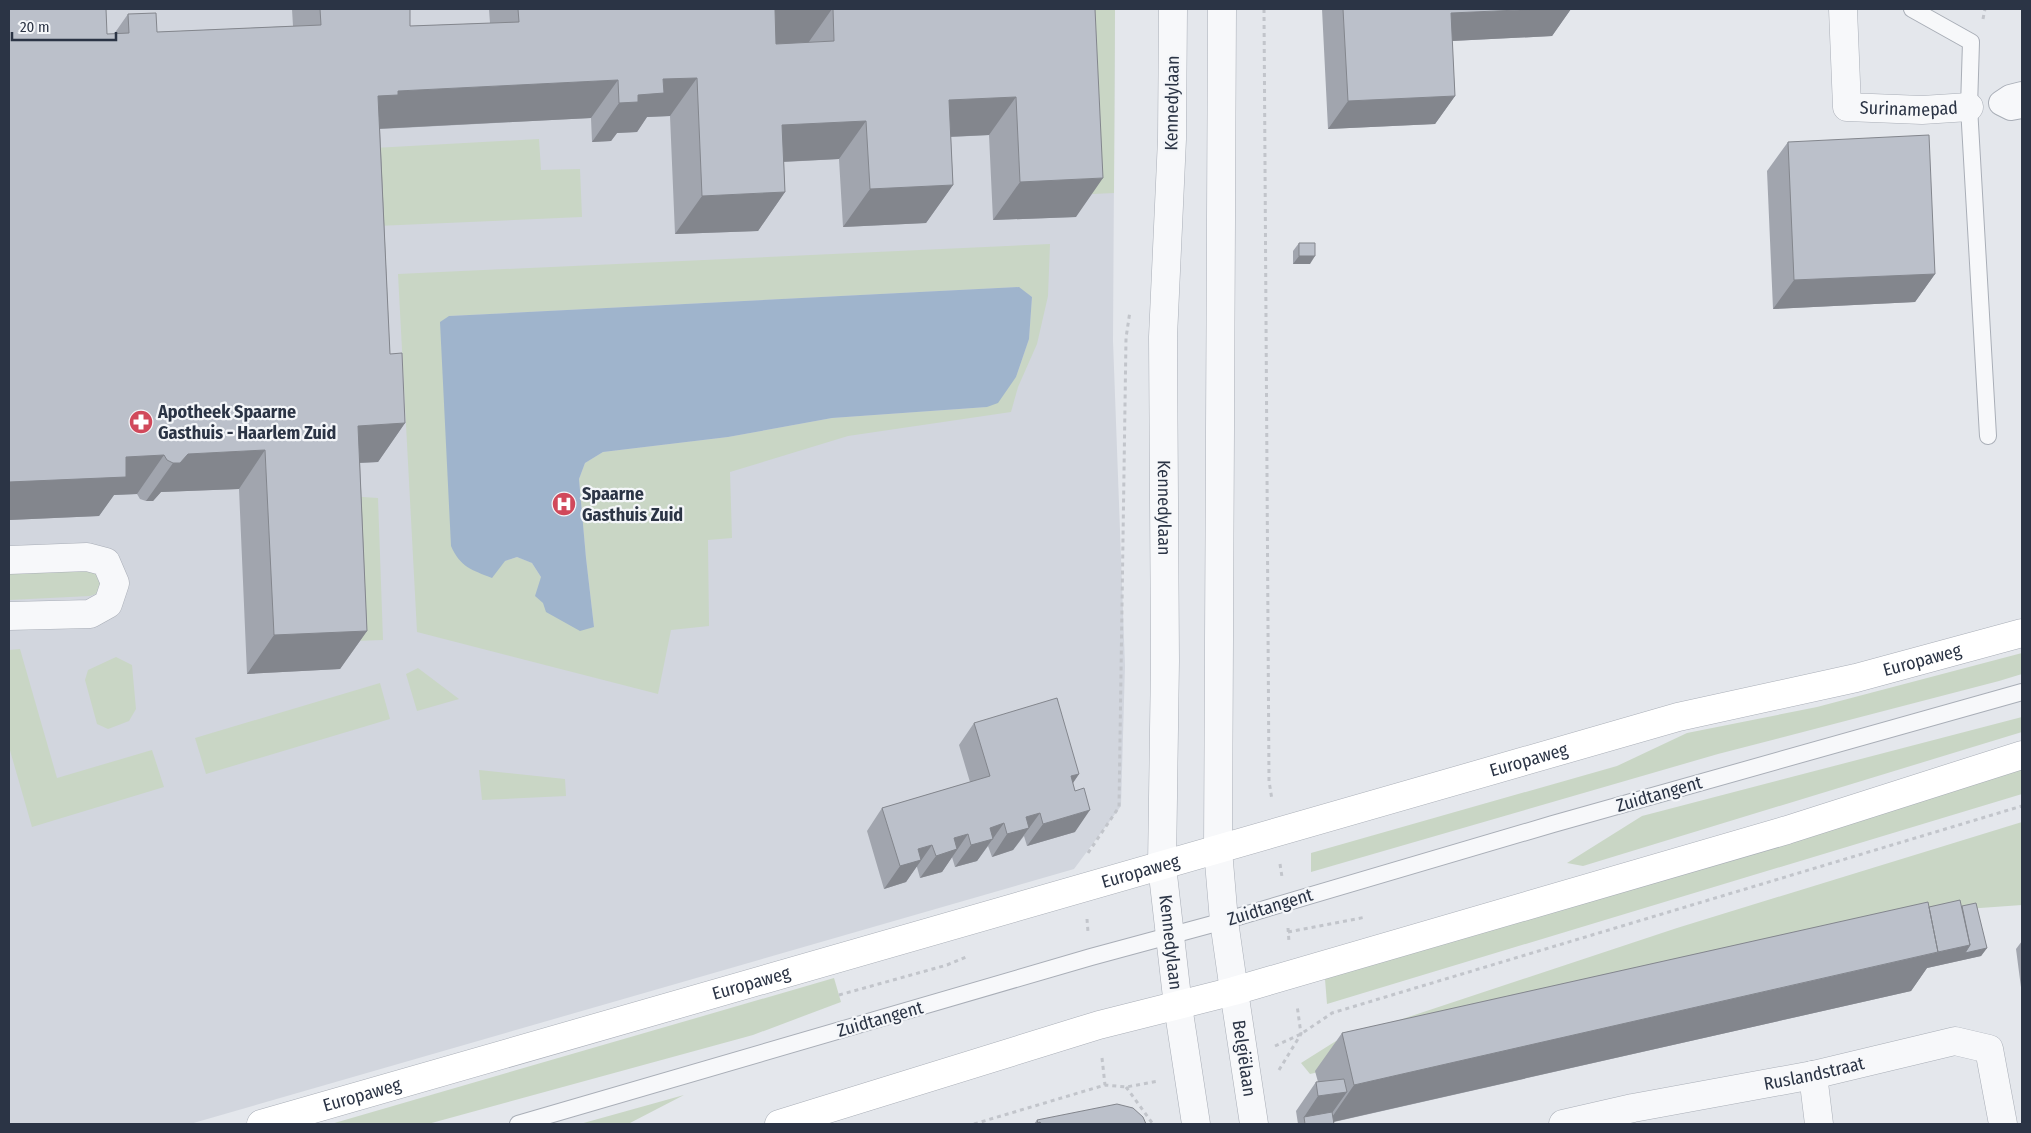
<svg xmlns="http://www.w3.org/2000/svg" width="2031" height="1133" viewBox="0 0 2031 1133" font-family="'Fira Sans Condensed',sans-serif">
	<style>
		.built { fill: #d2d6de }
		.green { fill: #c9d6c5; fill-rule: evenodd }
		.water { fill: #9fb4cc }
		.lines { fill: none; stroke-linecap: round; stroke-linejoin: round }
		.service-casing { stroke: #a9aeb7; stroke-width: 18 }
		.pedestrian-casing { stroke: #a9aeb7; stroke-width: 26 }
		.minor-casing { stroke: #a9aeb7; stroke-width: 29 }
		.tertiary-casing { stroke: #a9aeb7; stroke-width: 29 }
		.secondary-casing { stroke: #a9aeb7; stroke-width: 29 }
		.path { stroke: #c2c5cb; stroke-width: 3; stroke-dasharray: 4 4; stroke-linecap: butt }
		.service { stroke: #f7f8fa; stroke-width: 16 }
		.pedestrian { stroke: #f7f8fa; stroke-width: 24 }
		.minor { stroke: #f7f8fa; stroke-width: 28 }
		.tertiary { stroke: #f7f8fa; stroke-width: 28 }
		.secondary { stroke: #fff; stroke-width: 28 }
		.wall { fill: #a1a5ae }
		.shaded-wall { fill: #83868d }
		.building { fill: #bbc0ca; stroke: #83868d }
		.labels { text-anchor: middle; stroke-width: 4.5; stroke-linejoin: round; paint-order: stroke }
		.street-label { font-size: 18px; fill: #2b3445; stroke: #f4f6f9 }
		.poi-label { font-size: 18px; font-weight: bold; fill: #2b3445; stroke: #f4f6f9; text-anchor: start }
	</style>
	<rect width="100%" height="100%" fill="#e4e7ec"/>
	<path class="built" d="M9,9H1115L1113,341L1125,666L1121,806L1074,869L190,1124H9Z"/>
	<path class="green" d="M1065,9H1115L1114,193L1072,195Z
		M539,139L541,170L580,169L582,217L377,226L374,148Z
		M1050,244L1048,296L1037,344L1018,387L1011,412L848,436L730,472L732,538L708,540L709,626L671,630L658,694L417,632L398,274ZM1018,287L1032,297L1029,339L1016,377L987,407L832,418L728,437L603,452L585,463L579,479L586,558L594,627L541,577L532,563L517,557L505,561L449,316Z
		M348,496L378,498L383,640L355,641Z
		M88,566L99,575L101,584L96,594L90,596L9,600V571Z
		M20,649L57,778L152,750L164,787L32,827L9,747V650Z
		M2022,653V674L1999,681L1718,754L1311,872V853L1617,766L1687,733L1817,707Z
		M116,657L132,665L136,709L129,721L108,729L97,724L85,680L88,670Z
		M418,668L459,699L417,711L406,674Z
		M380,683L390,719L206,774L195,738Z
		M2022,717V732L1583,866L1567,863L1642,816Z
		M2022,768V794L1327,1004L1325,979Z
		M479,770L565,779L566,796L482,800Z
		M2022,822V905L1966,909L1893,943L1310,1074L1301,1063L1336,1041L1677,928Z
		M834,978L841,1002L753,1035L428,1124H331Z
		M684,1095L628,1124H580Z"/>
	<path class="water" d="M1019,287L1032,297L1029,339L1016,377L998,403L987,407L832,418L728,437L603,452L585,463L579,479L586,558L594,627L580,631L546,612L543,603L535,596L541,577L532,563L517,557L505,561L492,578C472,570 460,567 451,546L440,322L449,316Z"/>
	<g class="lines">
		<g class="service-casing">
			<path id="service" d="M1912,9L1971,42L1969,107L1988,436
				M518,1124L1091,957L1224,921L1553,824L2022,692"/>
		</g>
		<g class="pedestrian-casing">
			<path id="pedestrian" d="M2022,94L2010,97L2001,103L2011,108L2022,106"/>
		</g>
		<g class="minor-casing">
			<g id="minor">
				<path id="s1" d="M1843,9L1847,107L1922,110L1969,107"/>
				<path d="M9,560L87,557L106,562L115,583L108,604L90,614L9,616"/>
				<path id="s2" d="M1234,991L1254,1124"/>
				<path d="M1178,1006L1196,1124"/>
				<path d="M1813,1075L1819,1124"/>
				<path id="s3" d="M1563,1124L1633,1108L1813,1075L1955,1041L1989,1049L2003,1124"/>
			</g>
		</g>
		<g class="tertiary-casing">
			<g id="tertiary">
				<path id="s4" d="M1173,9L1172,139L1163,337L1165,661L1162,866L1178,1006"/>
				<path d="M1222,9L1218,850L1224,921L1234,991"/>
			</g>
		</g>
		<g class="secondary-casing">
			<g id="secondary">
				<path id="s5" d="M261,1124L1678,717L1856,678L2022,633"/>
				<path d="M779,1124L1099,1025L1234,991L1787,830L2022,755"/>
			</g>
		</g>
		<path class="path" d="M1264,9L1269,781L1272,800
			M1983,19L1985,9
			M1088,853L1119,807L1126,338L1130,311
			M1280,864L1282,877
			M1087,919L1088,932
			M1288,928L1289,942
			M1288,932L1366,917
			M839,995L947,965L966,957
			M1275,1046L1301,1034L1332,1013L2022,806
			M1102,1058L1105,1085
			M1279,1070L1301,1034L1297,1005
			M1126,1087L1153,1124
			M974,1124L1105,1085L1126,1087L1159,1081"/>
		<use href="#service" class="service"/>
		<use href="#pedestrian" class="pedestrian"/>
		<use href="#minor" class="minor"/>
		<use href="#tertiary" class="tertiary"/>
		<use href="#secondary" class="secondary"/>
	</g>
	<path class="wall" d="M9,9L107,34H114L128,14L157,32L293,26L292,9H410V26L490,23L489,9H1095L1076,217L993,220L989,135L951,137L953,185L926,223L843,227L839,159L784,162L785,192L758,231L675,234L670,116L647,117L637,132L617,133L611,141L592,142L591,118L380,129L390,354L405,423L378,462L360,463L367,631L340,669L247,674L239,489L161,492L153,501H146L140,499L137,494L114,495L99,516L9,520Z
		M1322,9H1571L1552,36L1452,41L1455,96L1435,124L1328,129Z
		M1788,142L1935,274L1915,302L1773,309L1767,171Z
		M1299,243L1310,264H1293V251Z
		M974,723L1079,774L1073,783L1075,832L1027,846L1024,836L1013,850L992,857L988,846L977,861L955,867L952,857L942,872L920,878L917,867H916L906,882L884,889L867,831L882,808L970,782L959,745Z
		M1962,906L1987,948L1981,956L1927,968L1911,991L1334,1122V1124H1298L1296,1111L1316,1082H1318L1315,1071L1342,1033L1929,907Z
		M2022,941V995L2016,949Z
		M1037,1120L1146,1124H1034Z"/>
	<path class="shaded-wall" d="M816,9H832L806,46L748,49L775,10Z
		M1541,9H1571L1552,36L1431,42L1451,13Z
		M697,78L670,116L647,117L637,132L617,133L611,141L592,142L619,103L638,95L663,79Z
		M618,80L591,118L374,129L378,96L398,91Z
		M1455,96L1435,124L1328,129L1348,101Z
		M1016,97L989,135L922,138L949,100Z
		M866,121L839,159L755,163L782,125Z
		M1103,178L1076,217L993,220L1020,182Z
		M953,185L926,223L843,227L870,189Z
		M785,192L758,231L675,234L702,196Z
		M1299,256H1315L1310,264H1293Z
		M1935,274L1915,302L1773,309L1794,280Z
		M405,423L378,462L332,464L358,426Z
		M265,450L239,489L161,492L153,501H146L173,463L188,454Z
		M164,455L137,494L114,495L99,516L9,520V482L126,457Z
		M367,631L340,669L247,674L274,635Z
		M1079,774L1064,796L1071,776Z
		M1090,810L1075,832L1027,846L1043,824Z
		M1040,813L1013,850L992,857L1007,834L1026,817Z
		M1004,823L977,861L955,867L971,845L990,828Z
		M968,834L942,872L920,878L936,856L954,838Z
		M932,845L906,882L884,889L900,866L918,849Z
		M1970,945L1987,948L1981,956L1927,968L1911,991L1328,1123L1354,1085Z
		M1347,1092L1327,1120L1304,1117L1318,1096Z"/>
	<path class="building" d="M9,9H106L107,34L129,33L128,14L156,13L157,32L321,25L320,9H410V26L519,22L518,9H816L775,10L776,44L834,41L833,9H1095L1103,178L1020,182L1016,97L949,100L953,185L870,189L866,121L782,125L785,192L702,196L697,78L663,79L664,93L638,95V102L619,103L618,80L398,91V95L378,96L390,354L402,353L405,423L358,426L367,631L274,635L265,450L188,454L180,463H173L167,460L164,455L126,457V477L9,482Z
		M1343,9H1541L1451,13L1455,96L1348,101Z
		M1929,135L1935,274L1794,280L1788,142Z
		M1299,243H1315V256H1299Z
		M1057,698L1079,774L1071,776L1075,791L1084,788L1090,810L1043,824L1040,813L1026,817L1029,828L1007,834L1004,823L990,828L993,839L971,845L968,834L954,838L957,849L936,856L932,845L918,849L921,860L900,866L882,808L990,776L974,723Z
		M1960,900L1970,945L1938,952L1929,907Z
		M1928,902L1938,952L1354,1085L1342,1033Z
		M1976,903L1987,948L1965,953L1970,945L1962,906Z
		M1344,1079L1347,1092L1318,1096L1316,1082Z
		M1117,1104L1133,1108L1143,1117L1146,1124H1041L1040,1122L1038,1123L1037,1120Z
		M1332,1112L1334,1124H1305L1304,1117Z"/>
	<defs>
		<g id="pharmacy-disc" transform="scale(1.25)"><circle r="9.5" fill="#d1495b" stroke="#f4f6f9"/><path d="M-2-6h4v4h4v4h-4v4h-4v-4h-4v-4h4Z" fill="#fff"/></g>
		<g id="hospital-disc" transform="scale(1.25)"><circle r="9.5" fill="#d1495b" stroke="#f4f6f9"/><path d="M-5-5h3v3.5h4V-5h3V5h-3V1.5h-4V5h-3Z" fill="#fff"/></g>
	</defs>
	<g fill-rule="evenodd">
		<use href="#pharmacy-disc" x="141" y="422"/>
		<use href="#hospital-disc" x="564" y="504"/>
	</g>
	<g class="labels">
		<g class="street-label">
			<text transform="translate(1172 103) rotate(-89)" y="6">Kennedylaan</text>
			<text dy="6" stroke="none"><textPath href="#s1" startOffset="160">Surinamepad</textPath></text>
			<text dy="6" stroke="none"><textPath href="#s4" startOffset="499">Kennedylaan</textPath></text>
			<text dy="6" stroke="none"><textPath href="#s5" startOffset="1725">Europaweg</textPath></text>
			<text dy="6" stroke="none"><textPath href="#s5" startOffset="1319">Europaweg</textPath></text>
			<text transform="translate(1659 794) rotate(-16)" y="6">Zuidtangent</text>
			<text dy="6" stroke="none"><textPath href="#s5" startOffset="915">Europaweg</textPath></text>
			<text transform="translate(1270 907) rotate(-17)" y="6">Zuidtangent</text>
			<text dy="6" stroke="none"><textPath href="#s4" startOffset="934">Kennedylaan</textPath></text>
			<text dy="6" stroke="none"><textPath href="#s5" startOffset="510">Europaweg</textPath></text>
			<text transform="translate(880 1019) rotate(-16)" y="6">Zuidtangent</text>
			<text dy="6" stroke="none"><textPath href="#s2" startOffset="68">Belgiëlaan</textPath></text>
			<text dy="6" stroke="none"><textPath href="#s3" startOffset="256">Ruslandstraat</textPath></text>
			<text dy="6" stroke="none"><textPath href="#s5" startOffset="105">Europaweg</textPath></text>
		</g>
		<g class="poi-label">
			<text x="158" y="418">Apotheek Spaarne<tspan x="158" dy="21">Gasthuis - Haarlem Zuid</tspan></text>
			<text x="582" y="500">Spaarne<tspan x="582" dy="21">Gasthuis Zuid</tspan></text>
		</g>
	</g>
	<rect width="2031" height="1133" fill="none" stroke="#2b3445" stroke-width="20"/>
	<path d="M12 32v8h104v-8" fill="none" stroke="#2b3445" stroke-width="2.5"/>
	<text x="20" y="32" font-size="15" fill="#2b3445" stroke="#f4f6f9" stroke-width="4" paint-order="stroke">20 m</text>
</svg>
